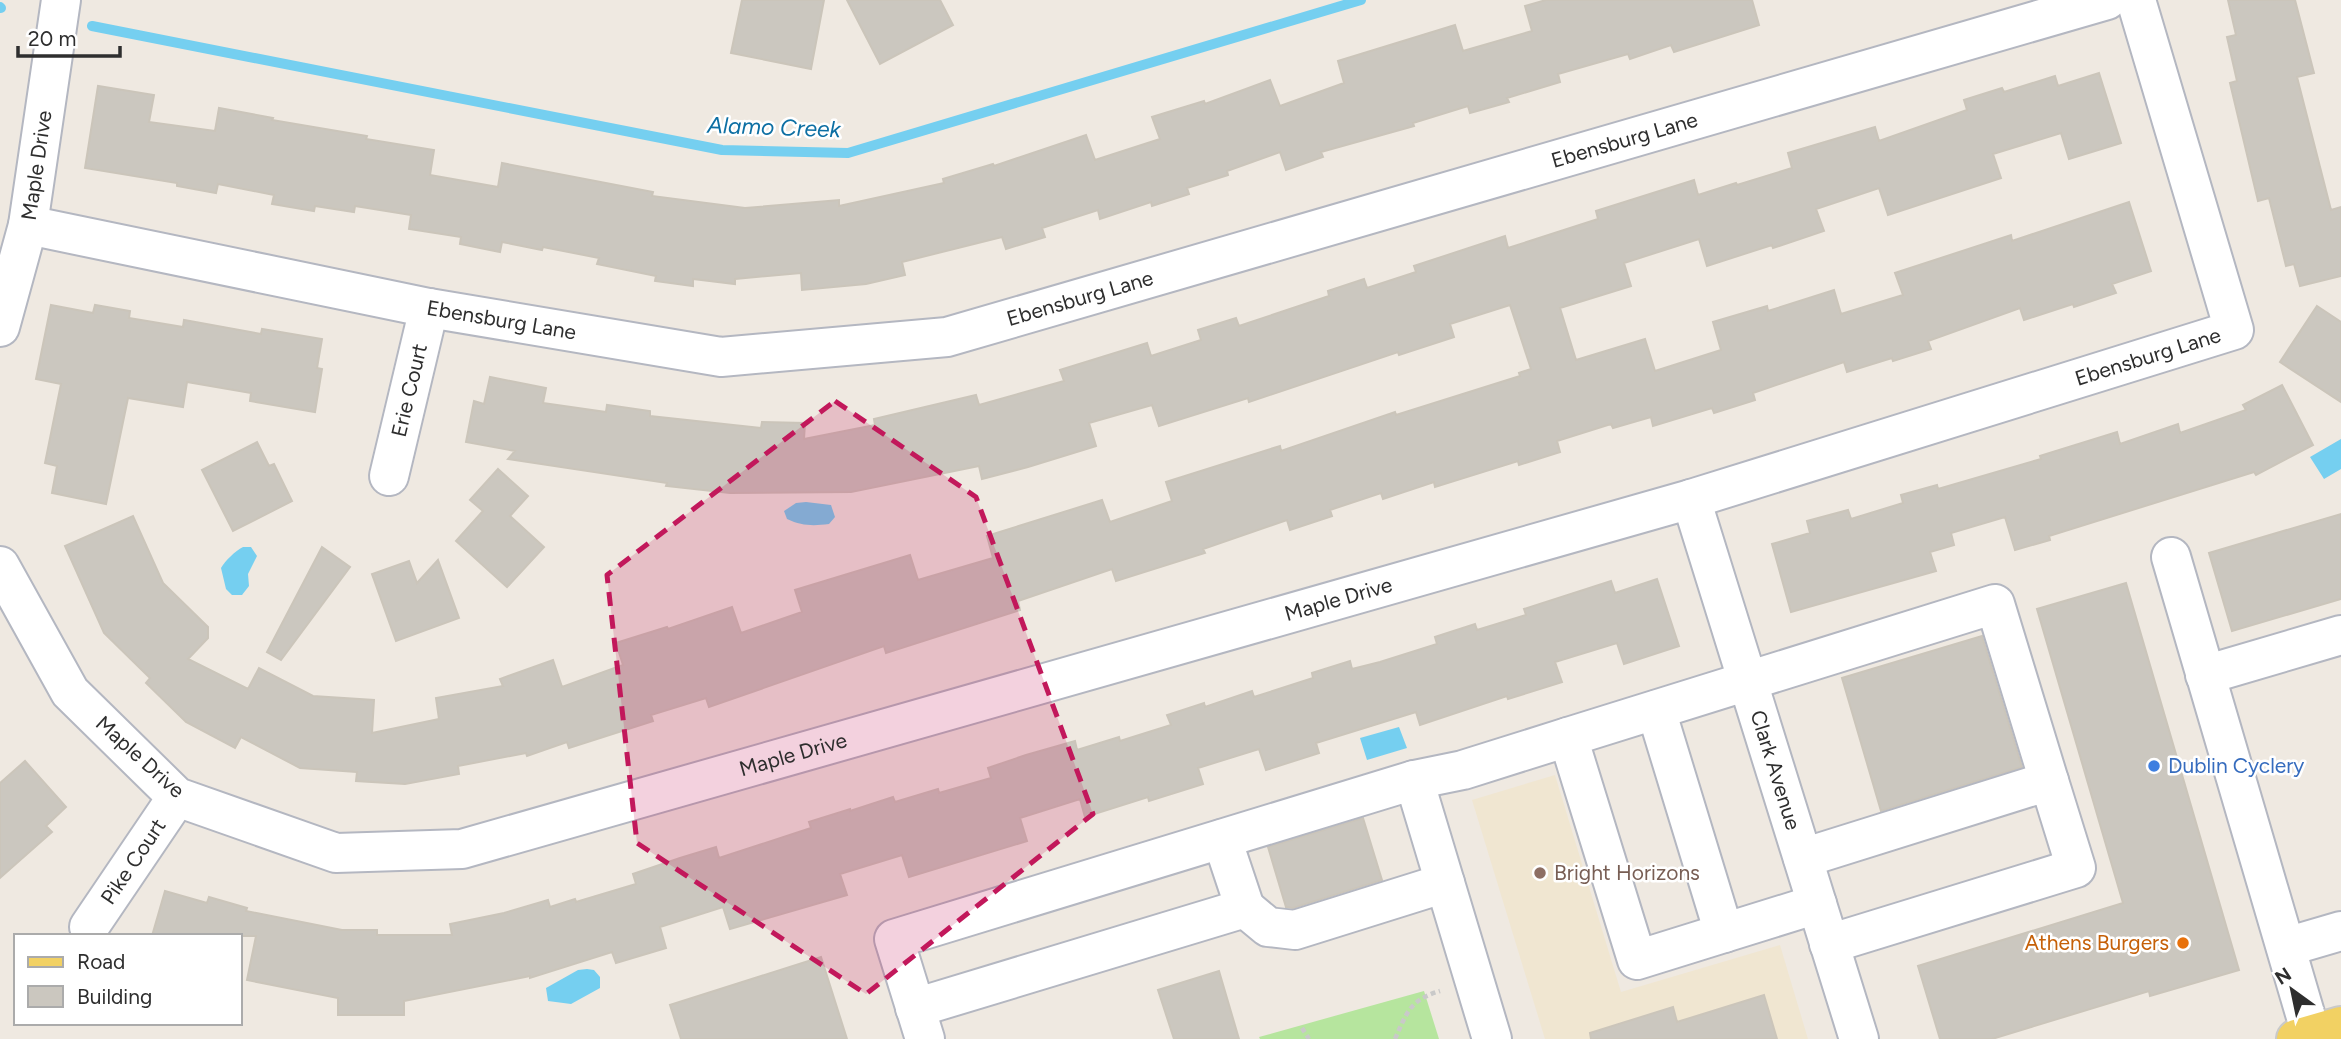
<svg xmlns="http://www.w3.org/2000/svg" width="2341" height="1039" viewBox="0 0 2341 1039" font-family="Figtree,sans-serif">
	<style>
		.education { fill: #f0e6d1 }
		.green { fill: #b6e59e }
		.water { fill: #75cff0 }
		.lines { fill: none; stroke-linecap: round; stroke-linejoin: round }
		.stream { stroke: #75cff0; stroke-width: 10 }
		.building { fill: #cbc7bf; stroke: #cbc5ba; stroke-width: 2 }
		.minor-casing { stroke: #b4b7c1; stroke-width: 42 }
		.major-casing { stroke: #c9c9c9; stroke-width: 42 }
		.path { stroke: #c9c9c9; stroke-width: 4.5; stroke-dasharray: 5 3.5; stroke-linecap: butt }
		.minor { stroke: #fff; stroke-width: 38 }
		.major { stroke: #f2d163; stroke-width: 38 }
		.marked { fill: #c2185b; fill-opacity: 0.2; stroke: #c2185b; stroke-width: 5; stroke-dasharray: 14 9; stroke-linejoin: round }
		.shop-dot { fill: #3f7fe0; stroke: #fff; stroke-width: 2.5 }
		.education-dot { fill: #8d6e63; stroke: #fff; stroke-width: 2.5 }
		.food-dot { fill: #e8710a; stroke: #fff; stroke-width: 2.5 }
		.labels { text-anchor: middle; stroke-width: 5; stroke-linejoin: round; paint-order: stroke }
		.street-label { font-size: 21px; fill: #2e2e2e; stroke: #fff }
		.shop-label { font-size: 21px; fill: #366cbe; stroke: #fff; text-anchor: start }
		.education-label { font-size: 21px; fill: #785e54; stroke: #fff; text-anchor: start }
		.food-label { font-size: 21px; fill: #c56008; stroke: #fff; text-anchor: end }
		.water-label { font-size: 23px; font-style: italic; fill: #0d6fa3; stroke: #fff }
	</style>
	<rect width="100%" height="100%" fill="#efe9e1"/>
	<path class="education" d="M1555,775L1621,992L1780,945L1808,1039H1545L1472,800Z"/>
	<path class="green" d="M1424,991L1439,1039H1260L1259,1037Z"/>
	<path class="water" d="M2341,439V469L2324,479L2310,457Z
		M806,502L831,505L835,517L829,524C813,526 802,526 787,519L784,511L796,503Z
		M243,547H251L257,556L248,574L249,586L242,595H232L226,589L221,568C225,561 235,551 243,547Z
		M1399,727L1407,748L1367,760L1360,738Z
		M587,969L594,970L600,977V988L571,1004L548,1001L546,988L578,970Z"/>
	<g class="lines">
		<path class="stream" d="M0,7L1,8
			M92,26L722,150L848,153L1361,0"/>
	</g>
	<path class="building" d="M742,0H824L811,69L731,53Z
		M847,0H940L953,25L880,64Z
		M1546,0H1752L1759,25L1674,52L1671,45L1630,59L1628,54L1558,74L1560,82L1507,98L1509,102L1470,113L1468,106L1413,123L1414,126L1321,152L1323,157L1286,170L1280,152L1227,171L1228,175L1187,188L1189,194L1152,206L1151,202L1100,219L1098,210L1042,228L1045,237L1006,249L1002,237L902,262L905,275L866,284L802,290L801,273L735,279V284L693,279V286L655,281L656,276L597,264L599,258L543,247L542,250L502,242L500,252L460,244L461,237L409,229L411,215L355,206L354,212L315,206L314,211L272,204L274,195L218,184L216,193L177,186V183L85,168L98,86L154,95L149,122L215,131L219,108L273,118L272,120L367,136L366,139L434,150L430,175L498,187L502,163L653,192L652,196L745,208L839,200V206L944,183L943,179L993,164L994,166L1086,135L1095,160L1160,139L1152,117L1204,101L1205,104L1270,80L1280,106L1344,83L1338,61L1455,25L1463,51L1532,31L1525,6Z
		M2228,0H2295L2314,73L2297,77L2331,210L2341,207V276L2300,286L2294,264L2286,266L2269,198L2258,201L2230,83L2237,81L2227,37L2236,35Z
		M2099,73L2121,143L2069,159L2061,133L1993,154L2001,178L1888,215L1879,188L1816,209L1824,231L1773,248L1772,245L1707,266L1699,239L1624,263L1631,286L1560,308L1576,360L1645,339L1655,371L1721,350L1713,322L1767,306L1768,311L1834,290L1841,314L1903,295L1895,273L2011,235L2012,241L2129,202L2151,271L2112,284L2116,293L2074,307L2073,304L2024,320L2020,308L1928,341L1931,349L1893,361L1892,358L1847,372L1844,362L1753,393L1755,400L1714,413L1712,408L1653,426L1651,417L1613,428L1611,424L1557,441L1560,452L1519,465L1518,461L1435,487L1434,482L1383,499L1381,493L1330,510L1332,516L1290,530L1287,520L1203,549L1205,553L1116,581L1112,569L1018,601L1020,610L886,653L884,646L709,707L706,698L651,715L653,721L569,748L567,742L527,756L526,753L458,766L459,774L405,784L356,781L357,772L300,768L241,737L235,748L186,722L146,683L150,678L104,633L65,546L133,516L163,583L208,627V638L188,659L248,689L259,668L313,696L374,700L372,733L439,719L436,698L503,686L500,679L553,660L562,687L623,665L616,643L667,627L668,629L732,607L741,633L802,612L795,590L910,555L918,580L993,558L987,536L1102,500L1110,522L1172,501L1166,482L1280,446L1281,451L1395,412L1396,415L1520,376L1519,373L1531,369L1510,305L1450,324L1454,337L1399,355L1398,352L1249,402L1248,398L1159,426L1152,405L1089,423L1096,446L1028,467L982,479L979,466L851,492L730,493L666,486L667,483L508,459L515,451L466,442L474,401L484,404L490,377L546,388L543,403L606,412L607,405L650,411V416L761,428L762,422L805,423L804,439L875,425L874,419L976,395L979,405L1064,381L1060,370L1147,343L1151,356L1201,340L1198,330L1236,318L1239,326L1329,296L1328,291L1364,279L1367,288L1416,272L1414,266L1505,236L1508,248L1598,219L1596,211L1694,180L1698,195L1736,183L1737,185L1792,168L1788,153L1875,127L1879,141L1967,110L1964,100L2002,88L2004,92L2055,76L2058,86Z
		M51,305L93,313L95,305L130,311L129,318L183,327L184,320L261,334L262,329L322,339L317,368L322,369L315,412L250,401L251,393L187,382L183,407L128,398L106,504L52,493L57,466L45,463L61,384L36,379Z
		M2317,306L2341,322V402L2280,362Z
		M2282,385L2313,445L2256,475L2254,472L2049,536L2050,540L2015,550L2005,517L1951,533L1954,545L1930,552L1936,571L1791,612L1772,544L1810,533L1807,521L1848,510L1851,519L1903,503L1901,495L1937,485L1938,489L2041,459L2040,456L2117,432L2120,444L2178,424L2180,433L2246,410L2243,405Z
		M257,442L269,466L274,464L292,501L233,531L202,470Z
		M498,469L528,496L510,516L544,547L507,587L456,541L483,511L470,500Z
		M2341,514V599L2232,631L2209,553Z
		M322,547L350,567L281,660L267,652Z
		M438,560L459,618L396,641L372,574L409,561L417,583Z
		M1657,579L1679,646L1624,664L1617,643L1555,662L1562,682L1508,699L1507,696L1420,725L1416,712L1316,743L1319,753L1266,770L1259,749L1198,768L1203,784L1149,801L1148,797L1085,817L1080,799L1020,818L1027,841L909,877L902,855L840,874L847,895L730,929L723,907L660,927L666,948L616,963L612,952L530,978V976L404,1001V1015H338V998L247,980L256,936H152L165,891L207,903L209,897L247,908L246,911L342,930H377V935H452L450,924L504,913L548,900L550,907L575,899L576,902L636,884L633,874L680,858L716,847L719,858L811,828L809,822L850,809V811L893,797L895,802L938,789L939,793L991,778L988,768L1026,755L1075,741L1077,750L1119,737L1120,741L1171,725L1167,715L1204,703L1205,707L1252,691L1254,697L1313,678L1312,673L1350,661L1352,669L1380,662L1437,644L1435,637L1475,624L1477,630L1526,615L1524,609L1611,581L1615,593Z
		M2126,583L2239,970L2150,996L2149,991L1992,1039H1940L1918,966L2123,903L2037,609Z
		M1982,636L2022,767L1881,811L1842,678Z
		M25,761L66,807L46,826L52,832L0,878V783Z
		M1363,818L1382,880L1293,908L1286,907L1268,847Z
		M821,957L847,1039H681L670,1005Z
		M1219,971L1239,1039H1174L1158,990Z
		M1764,995L1777,1039H1591L1590,1033L1673,1007L1677,1022Z"/>
	<g class="lines">
		<g class="minor-casing">
			<g id="minor">
				<path id="s1" d="M28,225L429,308L721,357L947,337L2107,0"/>
				<path id="s2" d="M0,327L28,225L61,0"/>
				<path id="s3" d="M389,476L429,308"/>
				<path id="s4" d="M1691,499L1859,1039"/>
				<path d="M2171,557L2311,1034"/>
				<path id="s5" d="M0,566L70,692L177,797L336,853L462,849L1691,499L2234,330L2136,0"/>
				<path d="M2205,675L2341,635"/>
				<path d="M1656,710L1724,933"/>
				<path d="M1414,780L1463,770L1568,737"/>
				<path d="M1803,858L2049,781L2076,868L1829,944"/>
				<path d="M1817,904L1637,960L1568,737L1995,604L2049,781"/>
				<path d="M1245,908L1268,927L1295,930L1445,883"/>
				<path id="s6" d="M89,927L177,797"/>
				<path d="M2286,947L2341,931"/>
				<path d="M915,1008L1245,908L1222,839"/>
				<path d="M925,1039L894,939L1414,780L1492,1039"/>
			</g>
		</g>
		<g class="major-casing">
			<path id="major" d="M2296,1039L2341,1026"/>
		</g>
		<path class="path" d="M1302,1028L1309,1039
			M1395,1039C1407,1012 1410,1000 1440,991"/>
		<use href="#minor" class="minor"/>
		<use href="#major" class="major"/>
	</g>
	<path class="marked" d="M835,401L976,497L1093,814L866,994L637,843L607,575Z"/>
	<circle class="shop-dot" cx="2154" cy="766" r="7"/>
	<circle class="education-dot" cx="1540" cy="873" r="7"/>
	<circle class="food-dot" cx="2183" cy="943" r="7"/>
	<g class="labels">
		<g class="street-label">
			<text dy="7" stroke="none"><textPath href="#s1" startOffset="1638">Ebensburg Lane</textPath></text>
			<text dy="7" stroke="none"><textPath href="#s2" startOffset="166">Maple Drive</textPath></text>
			<text dy="7" stroke="none"><textPath href="#s1" startOffset="1071">Ebensburg Lane</textPath></text>
			<text dy="7" stroke="none"><textPath href="#s1" startOffset="483">Ebensburg Lane</textPath></text>
			<text dy="7" stroke="none"><textPath href="#s5" startOffset="2345">Ebensburg Lane</textPath></text>
			<text dy="7" stroke="none"><textPath href="#s3" startOffset="88">Erie Court</textPath></text>
			<text dy="7" stroke="none"><textPath href="#s5" startOffset="1500">Maple Drive</textPath></text>
			<text dy="7" stroke="none"><textPath href="#s5" startOffset="933">Maple Drive</textPath></text>
			<text transform="translate(140 757) rotate(42)" y="7">Maple Drive</text>
			<text dy="7" stroke="none"><textPath href="#s4" startOffset="284">Clark Avenue</textPath></text>
			<text dy="7" stroke="none"><textPath href="#s6" startOffset="79">Pike Court</textPath></text>
		</g>
		<g class="shop-label">
			<text x="2168" y="773">Dublin Cyclery</text>
		</g>
		<g class="education-label">
			<text x="1554" y="880">Bright Horizons</text>
		</g>
		<g class="food-label">
			<text x="2169" y="950">Athens Burgers</text>
		</g>
		<g class="water-label">
			<text transform="translate(774 127) rotate(2)" y="8">Alamo Creek</text>
		</g>
	</g>
	<rect x="14" y="934" width="228" height="91" fill="#ffffff" stroke="#ababab" stroke-width="2"/>
	<rect x="28" y="957" width="35" height="10" fill="#f2d163" stroke="#ababab" stroke-width="2"/>
	<text x="77" y="969" font-size="21" fill="#2e2e2e">Road</text>
	<rect x="28" y="986" width="35" height="21" fill="#cbc7bf" stroke="#ababab" stroke-width="2"/>
	<text x="77" y="1004" font-size="21" fill="#2e2e2e">Building</text>
	<g transform="translate(2292 990) rotate(327)" stroke="#ffffff" stroke-width="5" paint-order="stroke">
	<path d="M0-5L12 26L0 18L-12 26Z" fill="#2e2e2e"/>
	<text y="-10" font-size="19" font-weight="bold" text-anchor="middle" fill="#2e2e2e">N</text>
	</g>
	<path d="M18 46v10h102v-10" fill="none" stroke="#2e2e2e" stroke-width="3.5"/>
	<text x="28" y="46" font-size="21" fill="#2e2e2e" stroke="#ffffff" stroke-width="5" paint-order="stroke">20 m</text>
</svg>
